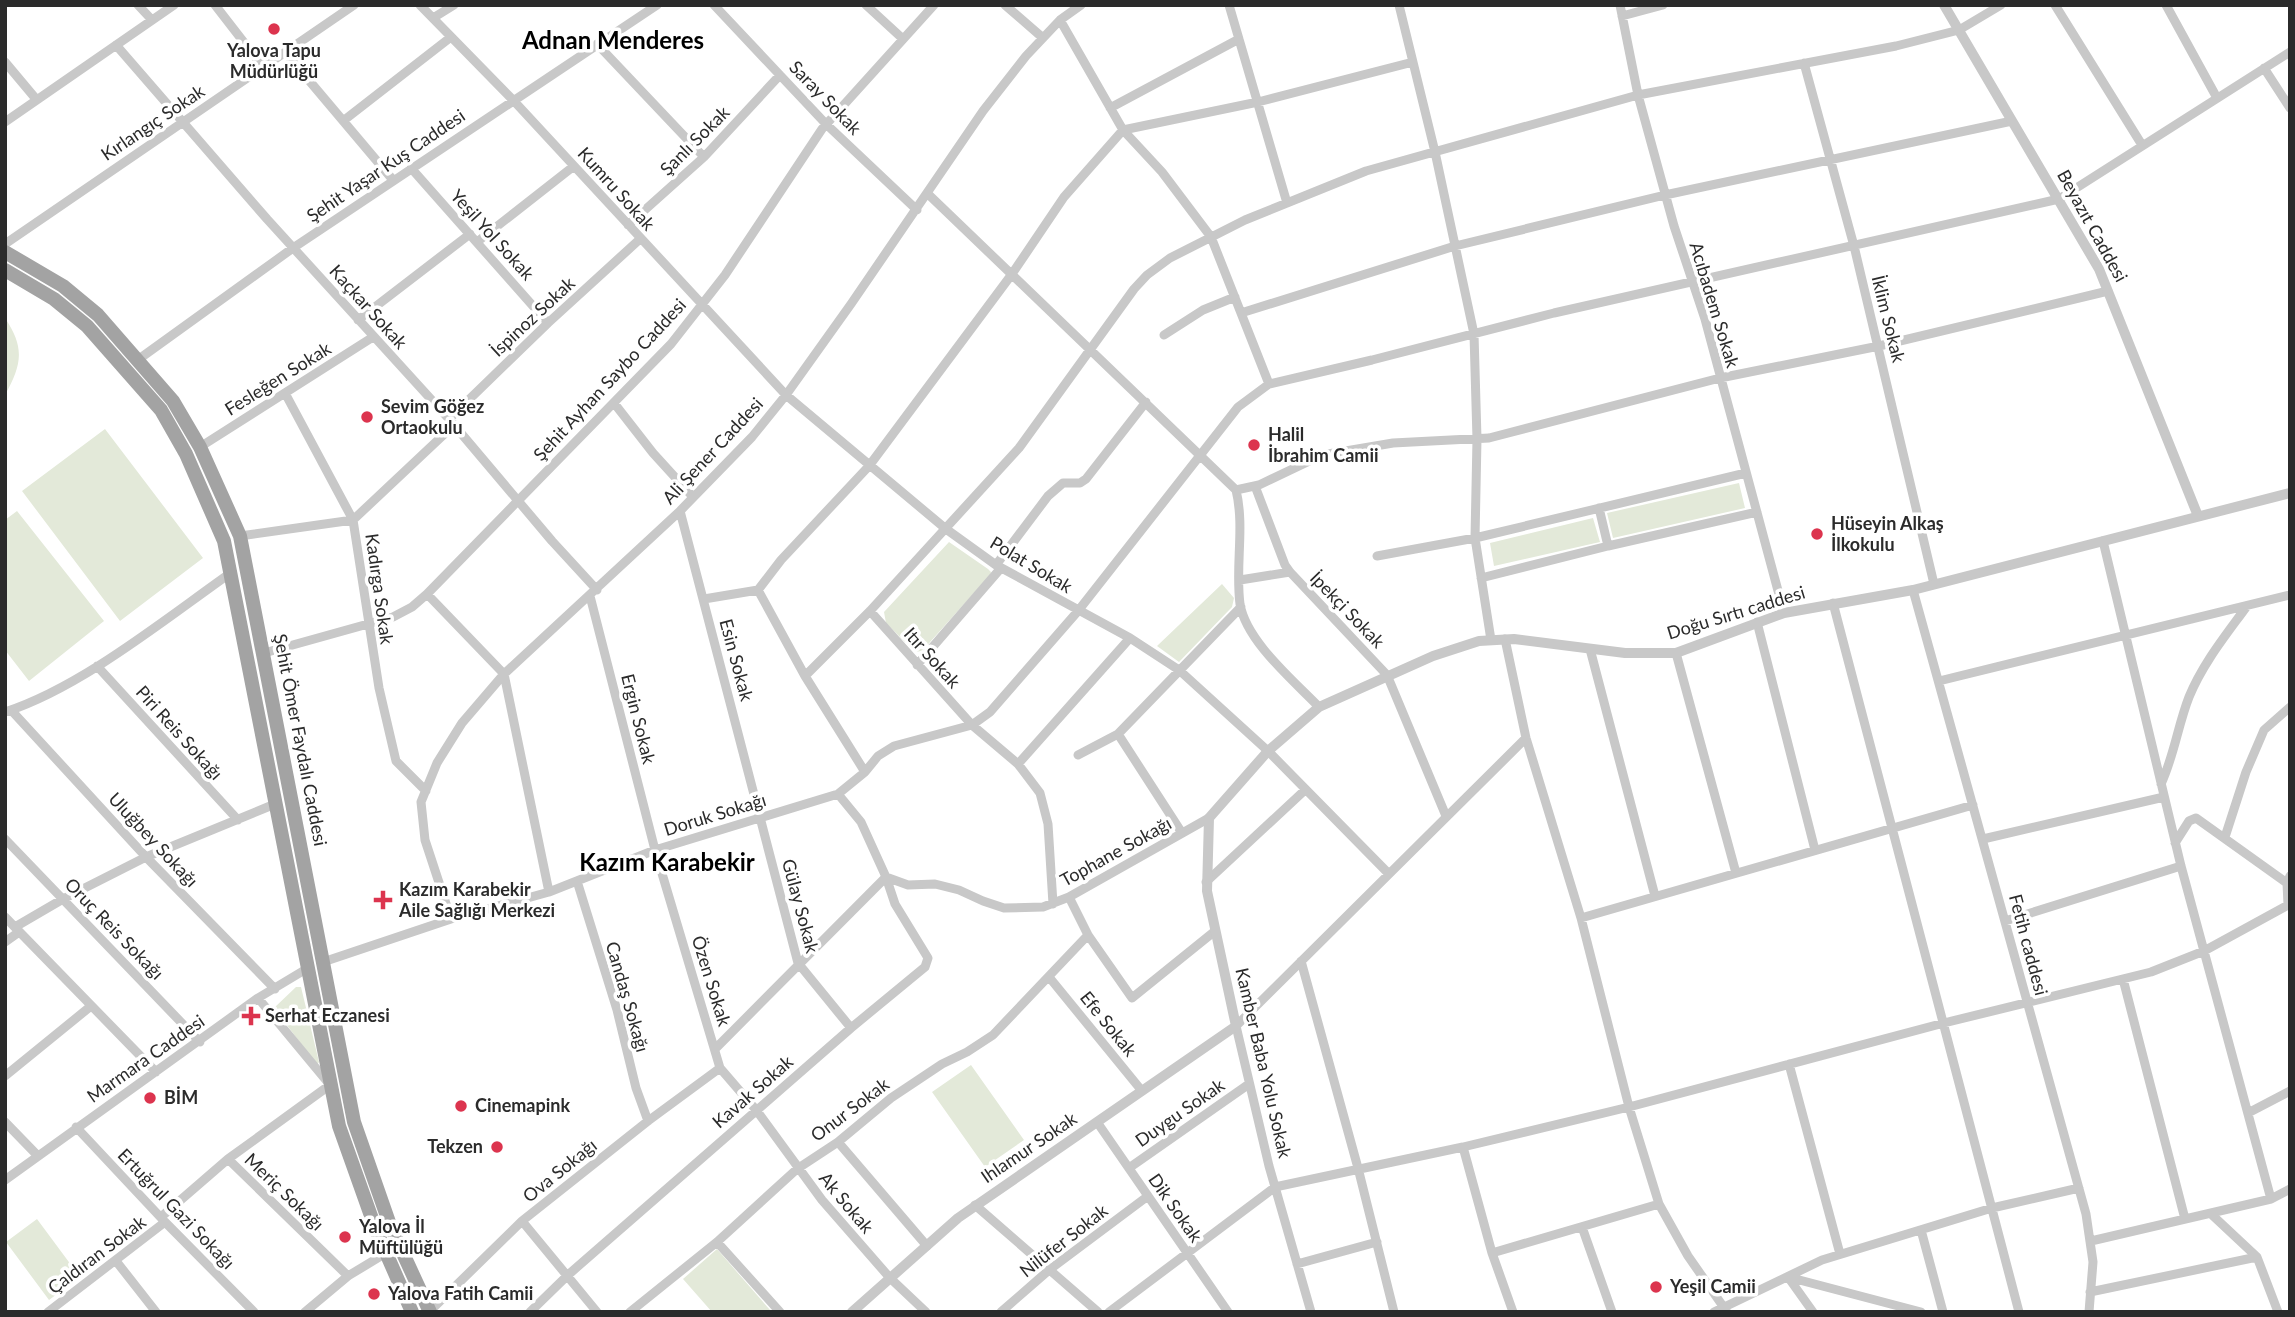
<svg xmlns="http://www.w3.org/2000/svg" width="2295" height="1317" viewBox="0 0 2295 1317" font-family="Lato,sans-serif">
	<style>
		.green { fill: #e3e9d9 }
		.lines { fill: none; stroke-linecap: round; stroke-linejoin: round }
		.minor { stroke: #c8c8c8; stroke-width: 9 }
		.tertiary { stroke: #c8c8c8; stroke-width: 10 }
		.primary { stroke: #a3a3a3; stroke-width: 14 }
		.poi-dot { fill: #dc344e; stroke: #fff; stroke-width: 2.5 }
		.labels { text-anchor: middle; stroke-width: 7; stroke-linejoin: round; paint-order: stroke }
		.poi-label { font-size: 18px; font-weight: bold; fill: #2b2b2b; stroke: #fff; text-anchor: start }
		.street-label { font-size: 18px; fill: #2b2b2b; stroke: #fff }
		.district-label { font-size: 24px; font-weight: bold; fill: #000; stroke: #fff }
	</style>
	<rect width="100%" height="100%" fill="#fff"/>
	<path class="green" d="M5,318C25,348 22,364 5,395Z
		M105,429L203,558L120,621L22,491Z
		M1739,483L1745,508L1613,538L1607,513Z
		M17,511L104,621L29,681L5,650V520Z
		M1593,518L1600,542L1494,566L1490,543Z
		M949,542L988,569L991,572L990,575L922,651L915,652L886,623L884,612Z
		M1222,584L1234,598L1232,607L1179,662L1157,646Z
		M296,987H301L319,1062L317,1065L274,1008Z
		M971,1065L1024,1140L985,1167L932,1092Z
		M37,1219L80,1277L49,1300L6,1242Z
		M717,1249L770,1310L768,1312H712L683,1279Z"/>
	<g class="lines">
		<path class="minor" d="M138,5L152,20
			M215,5L263,67
			M420,5L513,100L786,395L946,529L996,565L1130,638L1179,670L1268,751L1389,874
			M714,5L826,124L917,210
			M866,5L903,39
			M1005,5L1043,38
			M1229,5L1287,203
			M1399,5L1435,152L1474,334L1477,439L1475,538L1491,640
			M1620,5L1638,95L1674,226L1705,319L1784,613
			M2055,5L2142,145
			M2166,5L2217,98
			M1622,16L1663,5
			M433,18L454,5
			M1060,20L1123,130L1162,172L1211,237L1269,384
			M597,44L704,157
			M116,45L267,219L449,419L552,541L597,590
			M285,52L393,180
			M5,62L36,99
			M1804,63L1854,246L1934,584
			M2264,68L2290,108
			M1110,108L1239,39
			M343,121L451,37
			M5,122L174,5
			M411,168L548,323
			M928,194L1236,490C1245,527 1235,566 1240,604C1246,641 1294,681 1319,707
			M628,225L704,157L780,75
			M477,242L574,166
			M5,244L354,5
			M1241,313L1455,246L1665,195L2012,121
			M358,320L470,234
			M1164,335L1203,310L1235,297
			M139,359L293,248L657,5
			M285,393L353,520L379,688L396,761L426,791
			M614,403L653,453L693,497
			M449,419L548,323L640,239
			M200,447L373,337
			M1255,486L1285,565L1290,572L1387,675L1446,816
			M1236,490L1259,485L1322,455L1393,443L1489,438L1720,378L1879,346L2108,291
			M1599,508L1608,546
			M680,511L798,963L851,1028
			M240,536L353,520L454,425
			M2103,541L2181,866L2271,1199
			M1377,556L1475,538L1746,473
			M996,565L1048,496L1063,483H1080L1086,479L1146,402
			M1481,578L1608,546L1757,512
			M1240,580L1290,572
			M758,590L805,676L865,772
			M1913,590L2086,1214L2093,1262L2089,1312
			M427,594L504,674L549,892
			M590,596L655,850L720,1068L757,1111L822,1200L890,1278L926,1312
			M704,599L758,590L781,560L869,466L1012,274L1064,197L1123,130L1258,102L1413,62
			M1833,603L2019,1312
			M870,611L972,725L1018,764L1040,793L1048,824L1053,904
			M1757,622L1815,850
			M1505,639L1526,738L1581,918L1629,1107L1659,1204L1688,1256L1727,1312
			M1590,649L1655,896
			M264,653L393,617L412,607L427,594L671,344L725,275L822,129L934,5
			M1676,653L1736,873
			M917,665L1001,568
			M97,666L238,820
			M805,676L870,611L1019,448L1134,289L1147,275L1170,258L1245,220L1366,171L1638,95L1896,46L1959,30L2001,5
			M1939,681L2290,595
			M11,710L146,857L275,989
			M5,712C82,687 165,619 232,572
			M1118,734L1182,833
			M1078,755L1118,734L1241,607
			M1018,764L1130,638
			M2161,784C2174,756 2178,725 2189,697C2203,663 2226,635 2247,606
			M838,794L861,822L886,877L908,885L935,884L959,890L983,901L1004,908L1043,907L1069,897L1209,818
			M2225,837L2246,772L2264,730L2290,707
			M5,839L200,1042
			M1983,839L2164,797
			M2175,843L2189,821L2196,818L2287,883
			M577,881L617,1010L636,1088L648,1121
			M1206,882L1305,790
			M1069,897L1088,935L1132,998L1215,931
			M2288,905L2287,883L2290,876
			M5,917L156,1072
			M1581,918L1973,805
			M451,919L425,840L421,802L437,763L462,723L504,674L680,511L752,437L786,395L851,304L983,111L1026,56L1060,20L1081,5
			M2005,921L2181,866
			M15,927L63,899L146,857L275,804
			M5,942L19,932
			M1301,961L1358,1168L1394,1312
			M323,962L451,919L549,892L655,850L838,794L865,772L878,756L894,746L972,725L990,712L1078,611L1238,407L1269,384L1372,360L1554,313L2059,199L2290,52
			M1049,977L1142,1091
			M2123,979L2185,1219
			M1789,1064L1840,1254
			M5,1076L91,1006
			M2248,1113L2290,1091
			M5,1122L38,1156
			M1097,1122L1228,1312
			M76,1127L165,1222L254,1312
			M838,1142L927,1246
			M1463,1147L1492,1253L1513,1312
			M228,1159L348,1276
			M1129,1168L1249,1084
			M5,1180L258,998L308,968
			M975,1205L1098,1312
			M2210,1213L2257,1257L2278,1312
			M161,1217L228,1159L330,1085L258,998
			M522,1221L597,1312
			M1582,1227L1612,1312
			M1921,1230L1943,1312
			M2091,1241L2271,1199L2290,1189
			M717,1242L780,1312
			M1492,1253L1659,1204
			M116,1261L156,1312
			M1297,1264L1377,1242
			M1788,1277L1921,1312
			M1788,1277L1813,1312
			M2090,1292L2257,1257
			M430,1311L522,1221L648,1121L720,1068
			M48,1312L165,1222
			M305,1312L348,1276L386,1253
			M530,1312L568,1275L851,1028L925,967L928,958L895,904L886,877L715,1049
			M630,1312L717,1242L797,1169L838,1142L891,1098L942,1064L967,1052L993,1035L1088,935
			M1001,1312L1049,1270L1148,1196
			M1109,1312L1275,1187L1463,1147L1629,1107L1944,1023L2151,972L2204,951L2290,904
			M1311,1312L1269,1166L1236,1026L1526,738
			M1714,1312L1822,1260L1992,1208L2079,1188"/>
		<path class="tertiary" d="M1944,5L2099,269L2198,516
			M852,1312L958,1218L1236,1026L1207,891L1209,818L1268,751L1319,707L1433,656L1479,641L1514,639L1625,653H1676L1784,613L1913,590L2290,493"/>
		<path class="primary" d="M5,252L63,286L98,315L173,401L200,447L240,536L354,1122L390,1225L430,1312
			M5,270L54,299L87,326L161,410L186,454L224,541L339,1126L376,1230L412,1312"/>
	</g>
	<g class="poi-dot">
		<circle cx="274" cy="29" r="7"/>
		<circle cx="367" cy="417" r="7"/>
		<circle cx="1254" cy="445" r="7"/>
		<circle cx="1817" cy="534" r="7"/>
		<path d="M379.5 889.5h7v7h7v7h-7v7h-7v-7h-7v-7h7z"/>
		<path d="M247.5 1005.5h7v7h7v7h-7v7h-7v-7h-7v-7h7z"/>
		<circle cx="150" cy="1098" r="7"/>
		<circle cx="461" cy="1106" r="7"/>
		<circle cx="497" cy="1147" r="7"/>
		<circle cx="345" cy="1237" r="7"/>
		<circle cx="1656" cy="1287" r="7"/>
		<circle cx="374" cy="1294" r="7"/>
	</g>
	<g class="labels">
		<g class="poi-label">
			<text x="274" y="57" text-anchor="middle">Yalova Tapu<tspan x="274" dy="21">Müdürlüğü</tspan></text>
			<text x="381" y="413">Sevim Göğez<tspan x="381" dy="21">Ortaokulu</tspan></text>
			<text x="1268" y="441">Halil<tspan x="1268" dy="21">İbrahim Camii</tspan></text>
			<text x="1831" y="530">Hüseyin Alkaş<tspan x="1831" dy="21">İlkokulu</tspan></text>
			<text x="399" y="896">Kazım Karabekir<tspan x="399" dy="21">Aile Sağlığı Merkezi</tspan></text>
			<text x="265" y="1022">Serhat Eczanesi</text>
			<text x="164" y="1104">BİM</text>
			<text x="475" y="1112">Cinemapink</text>
			<text x="483" y="1153" text-anchor="end">Tekzen</text>
			<text x="359" y="1233">Yalova İl<tspan x="359" dy="21">Müftülüğü</tspan></text>
			<text x="1670" y="1293">Yeşil Camii</text>
			<text x="388" y="1300">Yalova Fatih Camii</text>
		</g>
		<g class="street-label">
			<text transform="translate(825 98) rotate(46)" y="6">Saray Sokak</text>
			<text transform="translate(153 123) rotate(-34)" y="6">Kırlangıç Sokak</text>
			<text transform="translate(695 141) rotate(-45)" y="6">Şanlı Sokak</text>
			<text transform="translate(386 166) rotate(-34)" y="6">Şehit Yaşar Kuş Caddesi</text>
			<text transform="translate(616 189) rotate(48)" y="6">Kumru Sokak</text>
			<text transform="translate(2092 226) rotate(61)" y="6">Beyazıt Caddesi</text>
			<text transform="translate(492 235) rotate(48)" y="6">Yeşil Yol Sokak</text>
			<text transform="translate(1714 305) rotate(73)" y="6">Acıbadem Sokak</text>
			<text transform="translate(368 307) rotate(48)" y="6">Kaçkar Sokak</text>
			<text transform="translate(533 317) rotate(-43)" y="6">İspinoz Sokak</text>
			<text transform="translate(1888 319) rotate(76)" y="6">İklim Sokak</text>
			<text transform="translate(278 379) rotate(-32)" y="6">Fesleğen Sokak</text>
			<text transform="translate(610 380) rotate(-47)" y="6">Şehit Ayhan Saybo Caddesi</text>
			<text transform="translate(713 451) rotate(-47)" y="6">Ali Şener Caddesi</text>
			<text transform="translate(1031 565) rotate(31)" y="6">Polat Sokak</text>
			<text transform="translate(379 589) rotate(82)" y="6">Kadırga Sokak</text>
			<text transform="translate(1347 610) rotate(46)" y="6">İpekçi Sokak</text>
			<text transform="translate(1736 613) rotate(-17)" y="6">Doğu Sırtı caddesi</text>
			<text transform="translate(932 658) rotate(48)" y="6">Itır Sokak</text>
			<text transform="translate(736 660) rotate(75)" y="6">Esin Sokak</text>
			<text transform="translate(638 719) rotate(76)" y="6">Ergin Sokak</text>
			<text transform="translate(179 733) rotate(48)" y="6">Piri Reis Sokağı</text>
			<text transform="translate(300 740) rotate(79)" y="6">Şehit Ömer Faydalı Caddesi</text>
			<text transform="translate(715 815) rotate(-17)" y="6">Doruk Sokağı</text>
			<text transform="translate(153 840) rotate(47)" y="6">Uluğbey Sokağı</text>
			<text transform="translate(1116 852) rotate(-29)" y="6">Tophane Sokağı</text>
			<text transform="translate(800 906) rotate(75)" y="6">Gülay Sokak</text>
			<text transform="translate(114 929) rotate(46)" y="6">Oruç Reis Sokağı</text>
			<text transform="translate(2028 945) rotate(75)" y="6">Fetih caddesi</text>
			<text transform="translate(711 981) rotate(73)" y="6">Özen Sokak</text>
			<text transform="translate(627 997) rotate(74)" y="6">Candaş Sokağı</text>
			<text transform="translate(1108 1024) rotate(51)" y="6">Efe Sokak</text>
			<text transform="translate(146 1059) rotate(-35)" y="6">Marmara Caddesi</text>
			<text transform="translate(1263 1063) rotate(77)" y="6">Kamber Baba Yolu Sokak</text>
			<text transform="translate(753 1092) rotate(-41)" y="6">Kavak Sokak</text>
			<text transform="translate(850 1110) rotate(-37)" y="6">Onur Sokak</text>
			<text transform="translate(1180 1113) rotate(-35)" y="6">Duygu Sokak</text>
			<text transform="translate(1029 1148) rotate(-34)" y="6">Ihlamur Sokak</text>
			<text transform="translate(560 1171) rotate(-39)" y="6">Ova Sokağı</text>
			<text transform="translate(284 1192) rotate(44)" y="6">Meriç Sokağı</text>
			<text transform="translate(846 1203) rotate(50)" y="6">Ak Sokak</text>
			<text transform="translate(1175 1208) rotate(55)" y="6">Dik Sokak</text>
			<text transform="translate(176 1209) rotate(46)" y="6">Ertuğrul Gazi Sokağı</text>
			<text transform="translate(1064 1241) rotate(-38)" y="6">Nilüfer Sokak</text>
			<text transform="translate(97 1255) rotate(-37)" y="6">Çaldıran Sokak</text>
		</g>
		<g class="district-label">
			<text x="613" y="49">Adnan Menderes</text>
			<text x="667" y="871">Kazım Karabekir</text>
		</g>
	</g>
	<rect width="2295" height="1317" fill="none" stroke="#2b2b2b" stroke-width="14"/>
</svg>
